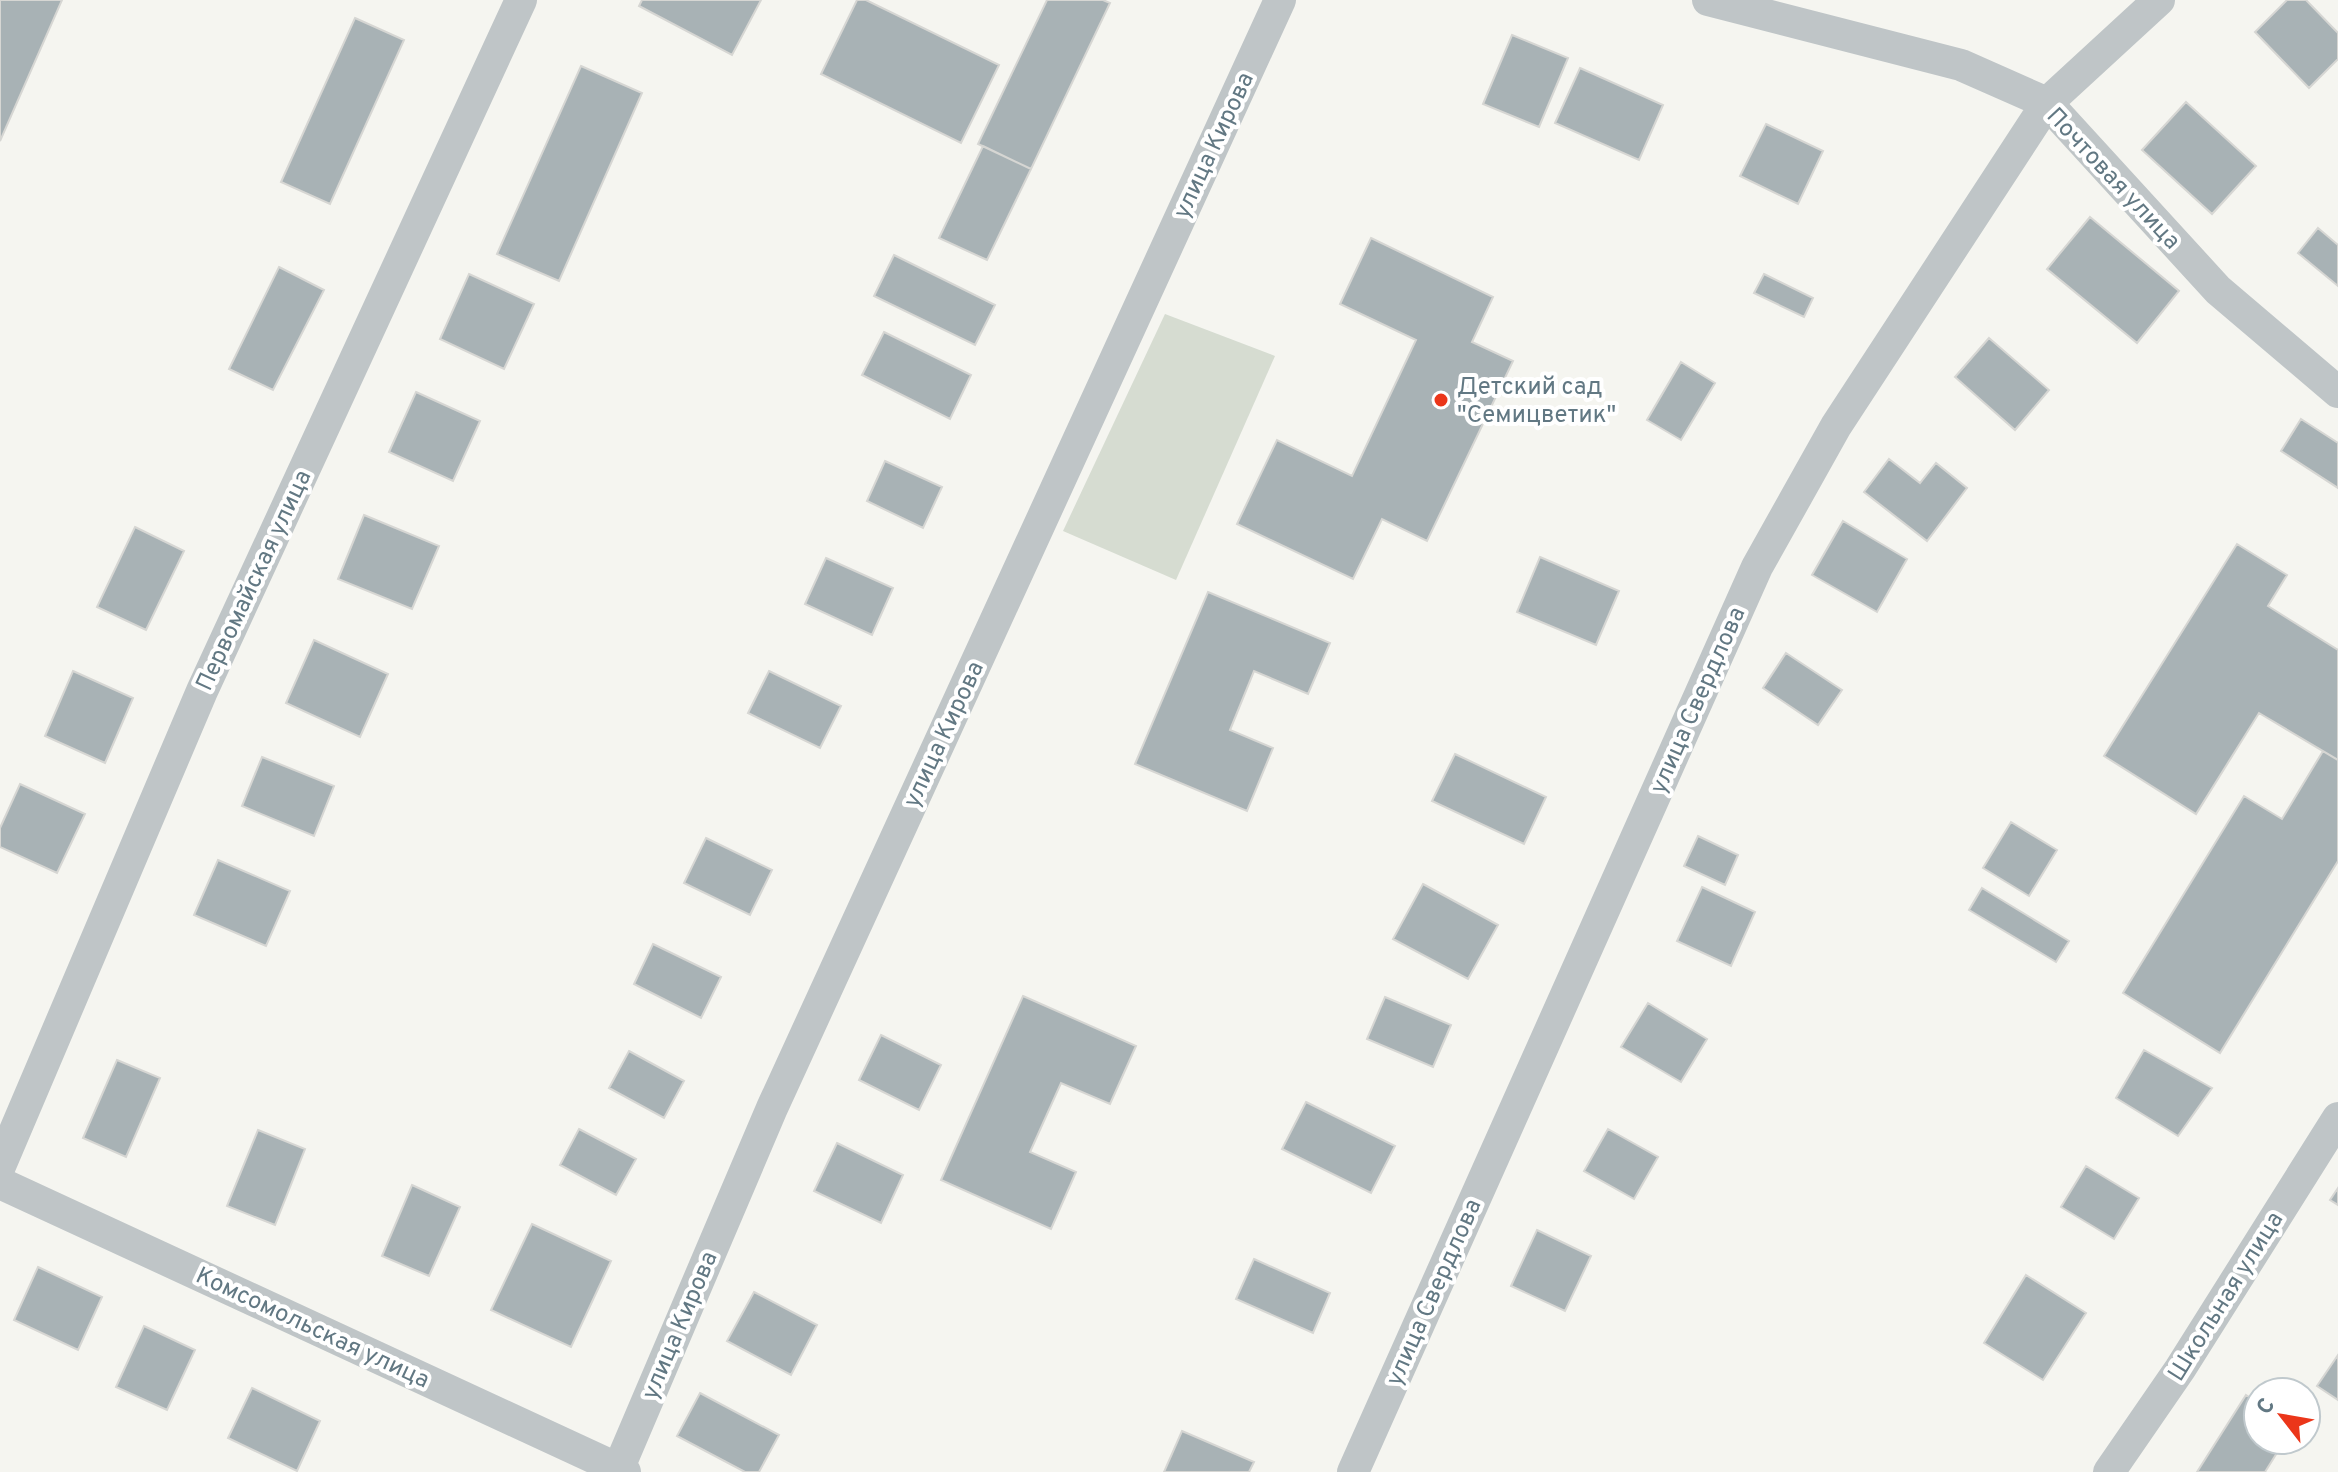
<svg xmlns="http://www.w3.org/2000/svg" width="2338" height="1472" viewBox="0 0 2338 1472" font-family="Overpass,sans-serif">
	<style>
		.green { fill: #d6dcd1 }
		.building { fill: #a8b2b5; stroke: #d6d6d3; stroke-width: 2 }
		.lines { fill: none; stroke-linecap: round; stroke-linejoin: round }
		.street { stroke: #bfc5c7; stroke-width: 32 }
		.poi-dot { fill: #eb361a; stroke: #fff; stroke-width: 3 }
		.labels { text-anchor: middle; stroke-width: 8; stroke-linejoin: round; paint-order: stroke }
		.street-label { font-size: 24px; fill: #627883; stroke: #fff }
		.poi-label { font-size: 24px; fill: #627883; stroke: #fff; text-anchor: start }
	</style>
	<rect width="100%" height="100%" fill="#f5f5f0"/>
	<path class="green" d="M1165,314L1275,356L1176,580L1063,531Z"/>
	<path class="building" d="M0,0H62L0,141Z
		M642,0H761L732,55L639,6Z
		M857,0H866L999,65L961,143L821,74Z
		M1047,0H1103L1110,3L1031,169L978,144Z
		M2287,0H2306L2338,33V59L2309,88L2255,32Z
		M355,18L404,40L330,204L281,182Z
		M1512,35L1568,58L1539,127L1483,104Z
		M581,66L642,93L559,281L497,254Z
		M1580,68L1663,105L1639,160L1555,123Z
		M2186,102L2256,166L2212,214L2142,150Z
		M1766,124L1823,151L1798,204L1740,176Z
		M983,146L1031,169L987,260L939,238Z
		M2090,217L2179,291L2137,343L2047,269Z
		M2318,228L2338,245V286L2298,253Z
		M1371,238L1493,297L1472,342L1513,361L1427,541L1382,519L1353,579L1237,524L1277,440L1352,476L1416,340L1340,304Z
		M894,255L995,305L975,345L874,296Z
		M279,267L324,290L273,390L229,369Z
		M469,274L534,304L504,369L440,339Z
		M1764,274L1813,298L1804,317L1754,293Z
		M884,332L971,375L950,419L862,375Z
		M1989,338L2049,390L2015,430L1955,377Z
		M1681,362L1715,383L1681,440L1647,420Z
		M416,392L480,421L453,481L389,452Z
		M2301,419L2338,443V488L2281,451Z
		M1889,459L1920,483L1936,463L1967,488L1927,541L1864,492Z
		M885,461L942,487L923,528L867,501Z
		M364,515L439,546L412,609L338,579Z
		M1843,521L1907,559L1877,612L1812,575Z
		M135,527L184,551L146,630L97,607Z
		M2237,544L2287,575L2268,606L2338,650V760L2259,713L2196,814L2104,756Z
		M1540,557L1619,591L1596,645L1517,612Z
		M826,558L893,588L872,635L805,604Z
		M1208,592L1330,643L1308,694L1254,671L1230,730L1273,748L1247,811L1135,764Z
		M314,640L388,674L360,737L286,703Z
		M1786,653L1842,690L1818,725L1763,688Z
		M73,671L133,698L105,763L45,736Z
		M769,671L841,706L820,748L748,713Z
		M2323,751L2338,760V861L2220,1053L2123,993L2244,796L2282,819Z
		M1455,754L1546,797L1524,844L1432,801Z
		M262,757L334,786L314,836L242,806Z
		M20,784L85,814L57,873L0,847V828Z
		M2011,822L2057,850L2029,896L1983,868Z
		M1698,836L1738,855L1725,885L1684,866Z
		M706,838L772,870L750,915L684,883Z
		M218,860L290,891L266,946L194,915Z
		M1423,884L1498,925L1468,979L1393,939Z
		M1702,887L1755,912L1731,966L1677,941Z
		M1982,888L2069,941L2056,962L1969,910Z
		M653,944L721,977L701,1018L634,984Z
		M1023,996L1136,1046L1110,1104L1061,1083L1030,1152L1076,1172L1051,1229L941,1180Z
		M1385,997L1451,1025L1433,1067L1367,1039Z
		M1648,1003L1707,1039L1681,1082L1621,1047Z
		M881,1035L941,1065L919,1110L859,1080Z
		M2144,1050L2212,1088L2178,1136L2116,1098Z
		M629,1051L684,1081L664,1118L609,1088Z
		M117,1060L160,1078L126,1157L83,1138Z
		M1306,1102L1395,1146L1371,1193L1282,1149Z
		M579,1129L636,1159L616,1195L560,1165Z
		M1608,1129L1658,1157L1634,1199L1584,1171Z
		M258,1130L305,1149L275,1225L227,1206Z
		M837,1143L903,1175L881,1223L814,1191Z
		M2086,1166L2139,1198L2114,1239L2061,1207Z
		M412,1185L460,1207L429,1276L382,1256Z
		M2338,1188V1205L2330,1200Z
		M532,1224L611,1261L571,1347L491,1310Z
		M1537,1230L1591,1256L1565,1311L1511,1286Z
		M1254,1259L1330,1293L1313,1333L1236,1299Z
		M38,1267L102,1297L78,1350L14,1320Z
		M2026,1275L2086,1313L2043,1380L1984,1343Z
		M754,1292L817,1325L791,1375L727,1341Z
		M144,1326L195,1350L167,1410L116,1387Z
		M2338,1355V1400L2317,1386Z
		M252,1388L320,1421L297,1471L228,1438Z
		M700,1393L779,1435L759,1472H745L677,1436Z
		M2246,1395L2258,1403V1440H2285L2265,1472H2197Z
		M1182,1431L1254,1462L1249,1472H1164Z"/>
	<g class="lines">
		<path class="street" d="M1708,0L1961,65L2047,103L2218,290L2338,392
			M0,1166L202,691L521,0
			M0,1183L625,1472
			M617,1472L772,1108L1280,0
			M1353,1472L1757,567L1836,426L2047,103L2159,0
			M2109,1472L2180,1369L2338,1118"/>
	</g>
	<circle class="poi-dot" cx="1441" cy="400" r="8"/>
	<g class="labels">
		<g class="street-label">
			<text transform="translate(1213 145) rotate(-65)" y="8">улица Кирова</text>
			<text transform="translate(2114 178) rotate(47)" y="8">Почтовая улица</text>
			<text transform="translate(253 580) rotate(-65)" y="8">Первомайская улица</text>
			<text transform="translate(1697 700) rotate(-66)" y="8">улица Свердлова</text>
			<text transform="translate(943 734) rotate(-65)" y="8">улица Кирова</text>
			<text transform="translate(1433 1292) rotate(-66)" y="8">улица Свердлова</text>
			<text transform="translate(2225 1296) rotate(-58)" y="8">Школьная улица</text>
			<text transform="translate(679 1325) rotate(-67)" y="8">улица Кирова</text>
			<text transform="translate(313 1327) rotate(25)" y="8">Комсомольская улица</text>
		</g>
		<g class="poi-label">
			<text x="1457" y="394">Детский сад<tspan x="1457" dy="28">"Семицветик"</tspan></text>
		</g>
	</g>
	<g transform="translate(2282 1416) rotate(301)"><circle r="38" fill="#ffffff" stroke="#c0c9cd" stroke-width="2"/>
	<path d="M0-6L14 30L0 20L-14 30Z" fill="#eb361a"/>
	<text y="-12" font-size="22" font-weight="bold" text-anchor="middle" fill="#627883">С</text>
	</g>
</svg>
